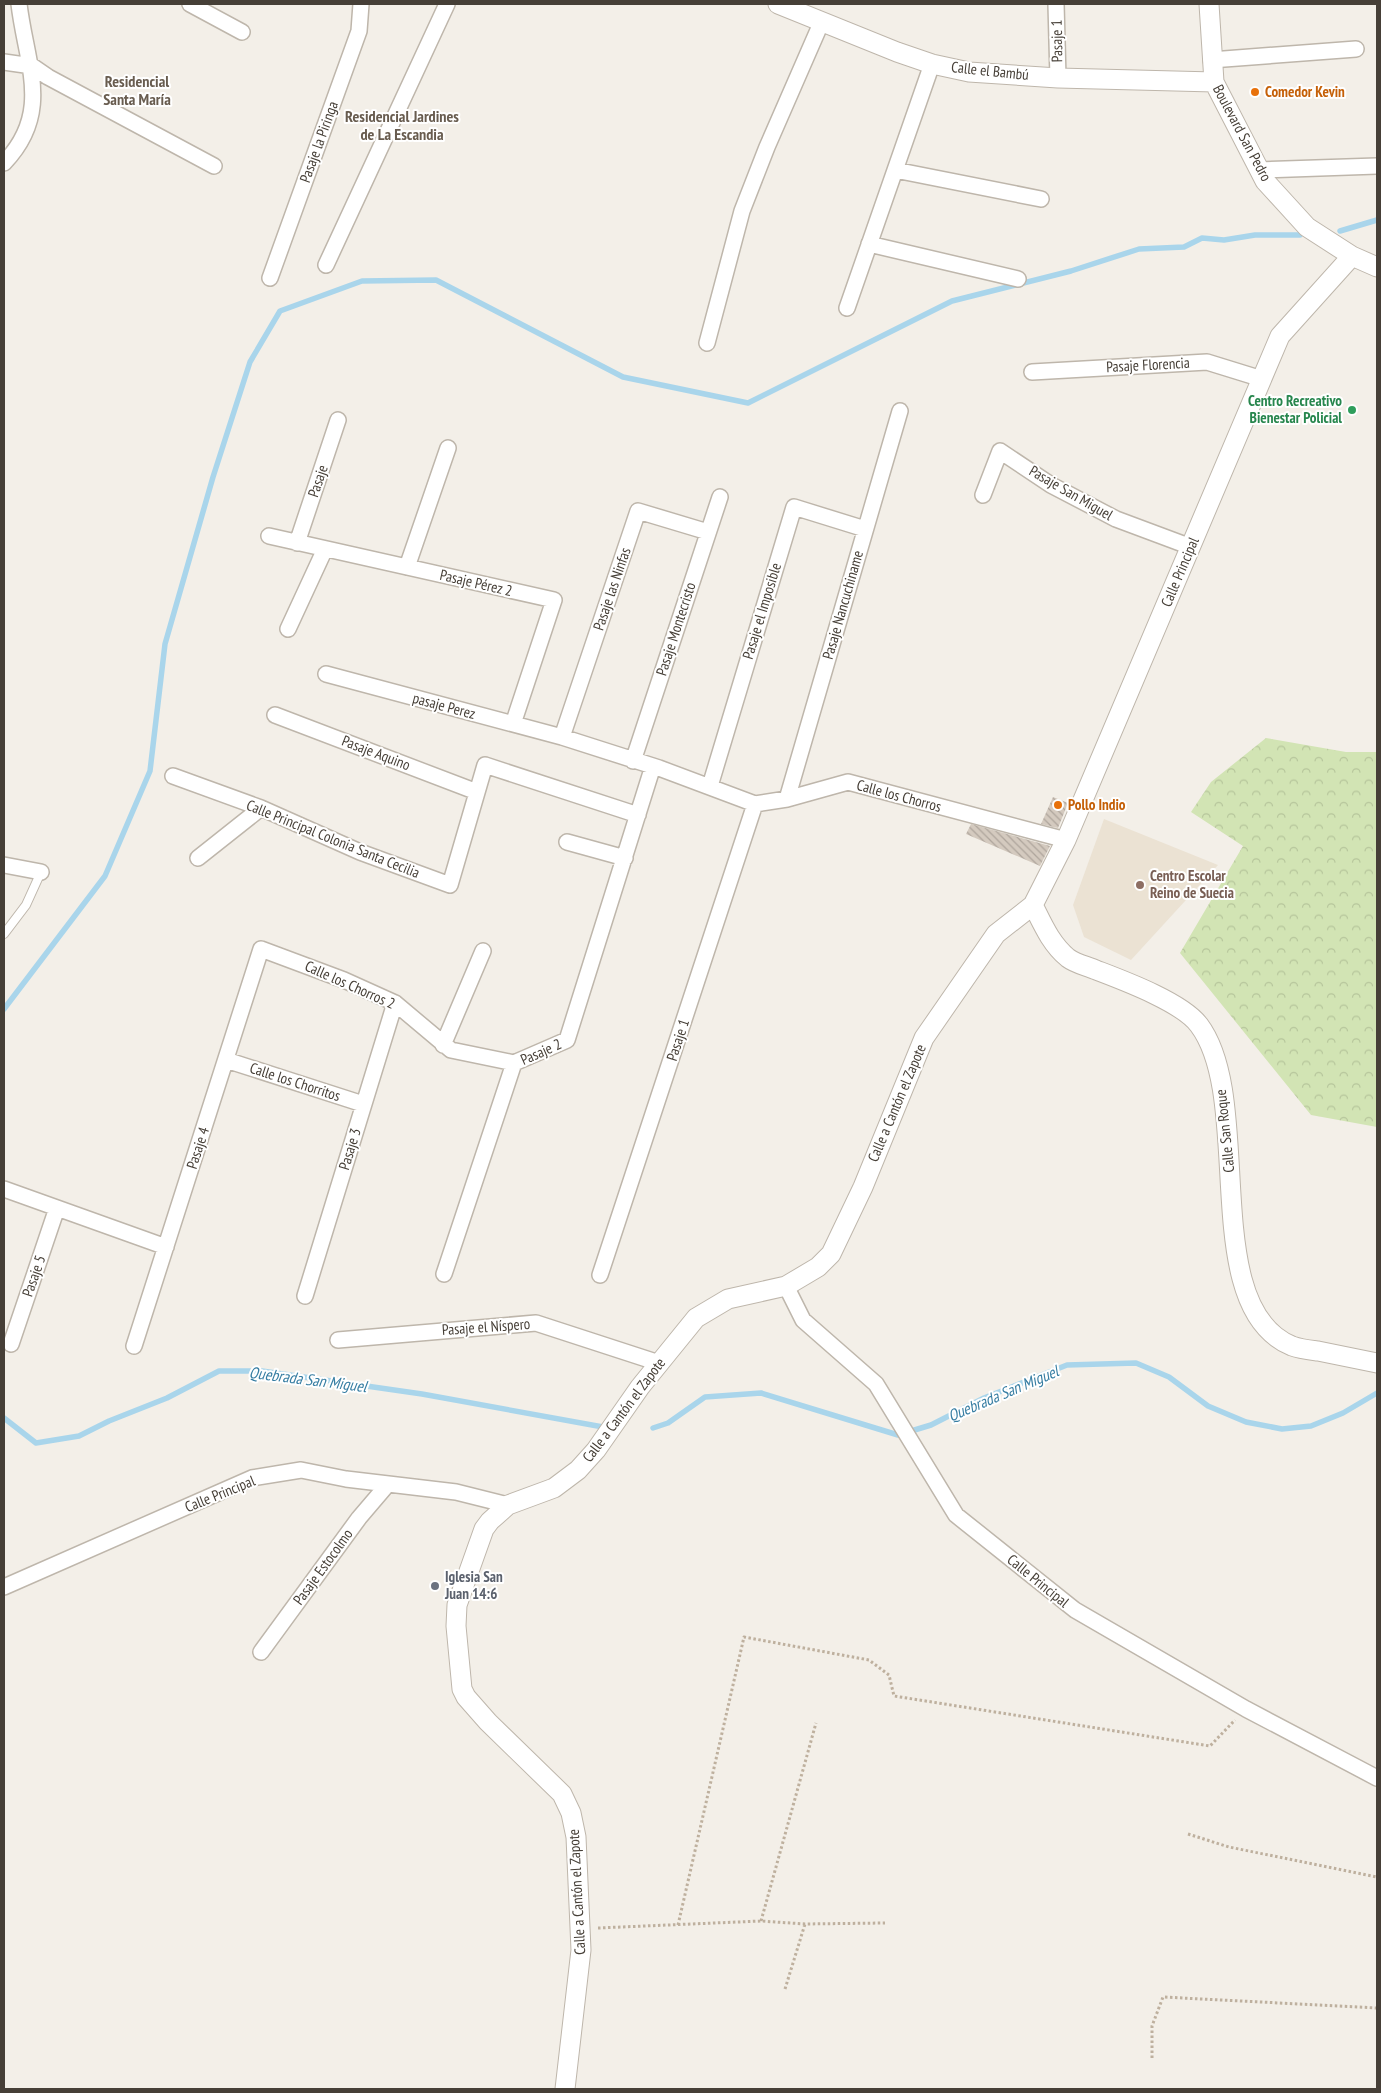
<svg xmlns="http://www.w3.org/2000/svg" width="1381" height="2093" viewBox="0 0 1381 2093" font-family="'PT Sans Narrow',sans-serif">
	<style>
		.education { fill: #ebe2d3 }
		.forest { fill: url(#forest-crowns) }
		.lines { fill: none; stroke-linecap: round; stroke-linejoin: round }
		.stream { stroke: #a9d5eb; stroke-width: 5.5 }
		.building { fill: url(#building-back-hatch) }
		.service-casing { stroke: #beb6ab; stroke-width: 10 }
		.minor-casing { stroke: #beb6ab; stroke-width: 18 }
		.tertiary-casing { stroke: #beb6ab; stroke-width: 21 }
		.path { stroke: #beb09e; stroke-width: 3; stroke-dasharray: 2.5 2.5; stroke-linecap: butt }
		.service { stroke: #fff; stroke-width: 8 }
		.minor { stroke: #fff; stroke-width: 15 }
		.tertiary { stroke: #fff; stroke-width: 19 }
		.food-dot { fill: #e8710a; stroke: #fff; stroke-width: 2 }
		.leisure-dot { fill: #2e9e5b; stroke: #fff; stroke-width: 2 }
		.education-dot { fill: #8d6e63; stroke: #fff; stroke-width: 2 }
		.worship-dot { fill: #6b7280; stroke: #fff; stroke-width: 2 }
		.labels { text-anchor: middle; stroke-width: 4; stroke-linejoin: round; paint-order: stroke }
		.street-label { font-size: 15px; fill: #463f37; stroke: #fff }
		.food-label { font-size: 15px; font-weight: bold; fill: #c56008; stroke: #fff; text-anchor: start }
		.leisure-label { font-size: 15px; font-weight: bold; fill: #27864d; stroke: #fff; text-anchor: end }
		.education-label { font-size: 15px; font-weight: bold; fill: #785e54; stroke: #fff; text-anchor: start }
		.worship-label { font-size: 15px; font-weight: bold; fill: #5b616d; stroke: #fff; text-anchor: start }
		.neighbourhood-label { font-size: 16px; font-weight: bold; fill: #685c4f; stroke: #fff }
		.water-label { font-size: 16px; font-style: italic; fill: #367da2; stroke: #fff }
	</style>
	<defs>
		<pattern id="forest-crowns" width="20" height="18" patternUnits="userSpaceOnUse" patternTransform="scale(1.25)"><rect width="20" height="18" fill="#d2e4b4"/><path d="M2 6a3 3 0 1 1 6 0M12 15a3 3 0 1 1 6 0" fill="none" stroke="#b6c59b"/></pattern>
		<pattern id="building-back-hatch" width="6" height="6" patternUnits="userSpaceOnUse" patternTransform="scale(1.25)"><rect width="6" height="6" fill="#d4cabf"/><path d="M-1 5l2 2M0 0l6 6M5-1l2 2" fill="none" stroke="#aea59c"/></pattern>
	</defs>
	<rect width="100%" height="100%" fill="#f3efe8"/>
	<path class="education" d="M1104,819L1218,865L1131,960L1084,937L1073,905Z"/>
	<path class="forest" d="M1266,738L1346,752H1377V1127L1311,1115L1180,953L1243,846L1191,812L1211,782Z"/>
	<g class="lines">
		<path class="stream" d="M1340,231L1377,220
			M4,1009L105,876L150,771L165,644L213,477L250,362L280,311L362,281L436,280L623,377L748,403L952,301L1071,271L1139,249L1184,247L1202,238L1224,240L1255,235H1300
			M4,1418L36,1443L79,1436L109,1421L167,1398L219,1371H262L422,1394L603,1427
			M653,1428L668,1423L705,1397L761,1393L898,1435L931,1425L984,1398L1067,1365L1136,1363L1169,1377L1208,1406L1246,1422L1282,1429L1311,1426L1343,1413L1377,1393"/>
	</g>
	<path class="building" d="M1053,797L1068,803L1058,828L1041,824Z
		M971,824L1050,846L1040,866L966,834Z"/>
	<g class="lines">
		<g class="service-casing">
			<path id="service" d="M4,934L26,905L41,872"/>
		</g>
		<g class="minor-casing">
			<path id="minor" d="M190,4L242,32
				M1056,4L1058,78
				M1211,60L1356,49
				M4,62L32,66L48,77L214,166
				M4,163C53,112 26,64 19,4
				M895,170L1041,199
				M1259,170L1377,166
				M869,244L1018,279
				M326,265L447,4
				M270,278L359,31L361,4
				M847,308L932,64
				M707,343L742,211L767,147L822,21
				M1032,372L1207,362L1262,379
				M983,495L1000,451L1051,485L1116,519L1191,547
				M269,536L554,600L513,724
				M297,543L338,420
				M407,567L448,448
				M288,629L325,549
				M326,674L562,737L659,768L755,804L787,799L848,782L1066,840
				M275,715L477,792
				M562,737L638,511L708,532
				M633,761L720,497
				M173,776L261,808L360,852L450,885L485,765L638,815
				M710,786L794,507L865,529
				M787,799L900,411
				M567,842L625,858
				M198,858L261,808
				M4,865L41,872
				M443,1045L483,951
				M226,1060L363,1104
				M4,1189L166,1247
				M444,1274L514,1063L567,1040L653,766
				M600,1275L755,804
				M786,1286L803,1320L876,1384L956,1515L1075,1610L1246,1709L1377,1778
				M305,1296L395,1003
				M338,1340L536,1323L659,1363
				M11,1344L57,1208
				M134,1346L261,949L344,980L395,1003L451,1050L514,1063
				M4,1587L252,1478L301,1470L346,1479L456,1492L508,1505
				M261,1652L359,1518L388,1484"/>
		</g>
		<g class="tertiary-casing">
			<path id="tertiary" d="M778,4L897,52L932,64L969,72L1058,78L1214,82
				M1209,4L1214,82L1265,181L1307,227L1352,256L1377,267
				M1033,905C1043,925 1051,944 1068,958C1076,964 1087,966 1096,970C1122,980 1182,1002 1199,1025C1256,1101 1197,1307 1292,1346C1300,1349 1310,1350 1318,1351C1338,1355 1358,1359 1377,1363
				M565,2089L581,1950L576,1837L571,1813L562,1794L488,1722L466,1697L462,1689L456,1626L457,1605L484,1529L490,1521L508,1505L554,1488L578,1470L596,1450L640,1387L696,1318L728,1299L786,1286L818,1267L831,1254L863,1187L924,1038L996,934L1033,905L1066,840L1280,336L1352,256"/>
		</g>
		<path class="path" d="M1188,1834L1229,1847L1377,1877
			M761,1921L816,1723
			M678,1925L744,1637L869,1660L889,1675L894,1696L1210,1746L1235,1720
			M598,1928L761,1921L805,1924L885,1923
			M785,1989L805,1924
			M1152,2058V2026L1163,1997L1377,2008"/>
		<use href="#service" class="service"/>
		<use href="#minor" class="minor"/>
		<use href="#tertiary" class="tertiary"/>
	</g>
	<g class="food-dot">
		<circle cx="1255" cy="92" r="5"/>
		<circle cx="1058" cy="805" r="5"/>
	</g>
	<circle class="leisure-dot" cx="1352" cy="410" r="5"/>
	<circle class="education-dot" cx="1140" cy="885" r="5"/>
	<circle class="worship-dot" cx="435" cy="1586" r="5"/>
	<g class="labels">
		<g class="street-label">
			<text transform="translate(1057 41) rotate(-91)" y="5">Pasaje 1</text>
			<text transform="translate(990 71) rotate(6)" y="5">Calle el Bambú</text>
			<text transform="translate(1242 133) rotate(62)" y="5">Boulevard San Pedro</text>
			<text transform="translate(319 142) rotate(-70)" y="5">Pasaje la Piringa</text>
			<text transform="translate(1148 365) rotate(-3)" y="5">Pasaje Florencia</text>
			<text transform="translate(318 481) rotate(-71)" y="5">Pasaje</text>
			<text transform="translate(1071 493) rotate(30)" y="5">Pasaje San Miguel</text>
			<text transform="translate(1180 572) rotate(-67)" y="5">Calle Principal</text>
			<text transform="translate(476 583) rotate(13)" y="5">Pasaje Pérez 2</text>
			<text transform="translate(612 589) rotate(-71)" y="5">Pasaje las Ninfas</text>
			<text transform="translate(843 605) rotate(-74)" y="5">Pasaje Nancuchiname</text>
			<text transform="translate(762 611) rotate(-73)" y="5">Pasaje el Imposible</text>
			<text transform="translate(676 629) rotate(-72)" y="5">Pasaje Montecristo</text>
			<text transform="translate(444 706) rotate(15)" y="5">pasaje Perez</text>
			<text transform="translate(376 753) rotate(21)" y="5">Pasaje Aquino</text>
			<text transform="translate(899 796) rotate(15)" y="5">Calle los Chorros</text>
			<text transform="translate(333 839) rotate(22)" y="5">Calle Principal Colonia Santa Cecilia</text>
			<text transform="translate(350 985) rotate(24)" y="5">Calle los Chorros 2</text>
			<text transform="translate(678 1040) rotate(-72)" y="5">Pasaje 1</text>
			<text transform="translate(541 1052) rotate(-24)" y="5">Pasaje 2</text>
			<text transform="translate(295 1082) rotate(18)" y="5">Calle los Chorritos</text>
			<text transform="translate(897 1103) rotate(-67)" y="5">Calle a Cantón el Zapote</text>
			<text transform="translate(1225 1131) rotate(-96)" y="5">Calle San Roque</text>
			<text transform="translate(198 1148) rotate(-72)" y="5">Pasaje 4</text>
			<text transform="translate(350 1149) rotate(-73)" y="5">Pasaje 3</text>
			<text transform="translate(34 1276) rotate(-71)" y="5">Pasaje 5</text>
			<text transform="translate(486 1327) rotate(-4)" y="5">Pasaje el Níspero</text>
			<text transform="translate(624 1410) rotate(-53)" y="5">Calle a Cantón el Zapote</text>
			<text transform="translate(220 1494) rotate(-22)" y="5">Calle Principal</text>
			<text transform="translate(323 1567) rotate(-54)" y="5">Pasaje Estocolmo</text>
			<text transform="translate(1038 1581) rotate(39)" y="5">Calle Principal</text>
			<text transform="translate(577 1892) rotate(-93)" y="5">Calle a Cantón el Zapote</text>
		</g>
		<g class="food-label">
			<text x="1265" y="97">Comedor Kevin</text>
			<text x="1068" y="810">Pollo Indio</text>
		</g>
		<g class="leisure-label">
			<text x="1342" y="406">Centro Recreativo<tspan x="1342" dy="17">Bienestar Policial</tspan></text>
		</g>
		<g class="education-label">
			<text x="1150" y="881">Centro Escolar<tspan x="1150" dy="17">Reino de Suecia</tspan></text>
		</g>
		<g class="worship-label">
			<text x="445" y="1582">Iglesia San<tspan x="445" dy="17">Juan 14:6</tspan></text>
		</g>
		<g class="neighbourhood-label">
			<text x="137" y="87">Residencial<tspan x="137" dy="18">Santa María</tspan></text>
			<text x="402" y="122">Residencial Jardines<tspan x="402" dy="18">de La Escandia</tspan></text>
		</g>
		<g class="water-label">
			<text transform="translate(308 1379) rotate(7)" y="6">Quebrada San Miguel</text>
			<text transform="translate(1003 1393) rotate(-23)" y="6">Quebrada San Miguel</text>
		</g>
	</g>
	<rect width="1381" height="2093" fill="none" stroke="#463f37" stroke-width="10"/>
</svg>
